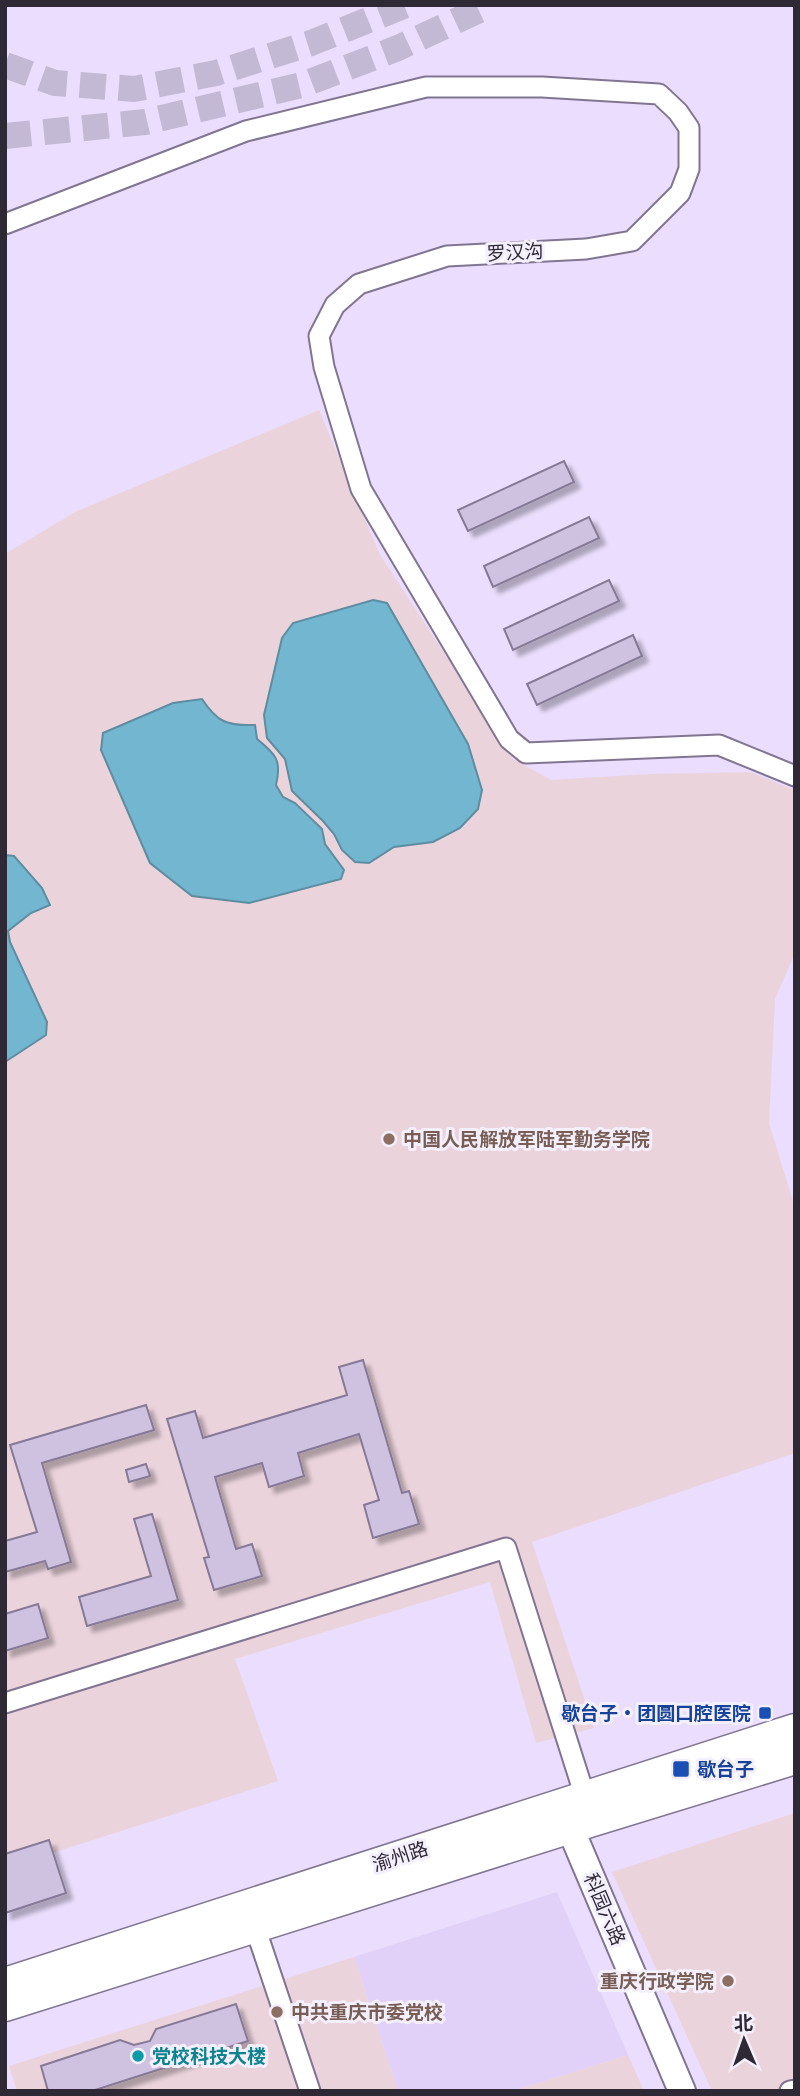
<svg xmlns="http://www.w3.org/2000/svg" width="800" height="2096" viewBox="0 0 800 2096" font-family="Montserrat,'Noto Sans SC',sans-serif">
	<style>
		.built { fill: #e1d1f8 }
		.education { fill: #ebd3dc }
		.water { fill: #72b6cf; stroke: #5e8ca1; stroke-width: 2 }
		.building { fill: #cfc2e1; stroke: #857996; stroke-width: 2; filter: url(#shadow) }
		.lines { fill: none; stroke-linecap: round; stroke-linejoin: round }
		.secondary-tunnel { stroke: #c4b9d5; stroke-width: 26; stroke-dasharray: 26 13; stroke-linecap: butt }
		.street-casing { stroke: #817592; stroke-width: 23 }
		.secondary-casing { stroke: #817592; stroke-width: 30 }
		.primary-casing { stroke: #817592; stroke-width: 33 }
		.street { stroke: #fff; stroke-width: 19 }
		.secondary { stroke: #fff; stroke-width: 26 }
		.primary { stroke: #fff; stroke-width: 30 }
		.education-dot { fill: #8d6e63; stroke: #f4effc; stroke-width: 2.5 }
		.transit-dot { fill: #1a4fb4; stroke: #f4effc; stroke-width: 2.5 }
		.culture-dot { fill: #0f9aa8; stroke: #f4effc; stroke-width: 2.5 }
		.labels { text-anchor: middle; stroke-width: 6; stroke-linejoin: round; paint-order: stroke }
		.street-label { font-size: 19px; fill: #2e2935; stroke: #f4effc }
		.education-label { font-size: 19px; font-weight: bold; fill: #785e54; stroke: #f4effc; text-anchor: start }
		.transit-label { font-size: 19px; font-weight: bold; fill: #164399; stroke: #f4effc; text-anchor: end }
		.culture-label { font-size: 19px; font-weight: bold; fill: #0d838f; stroke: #f4effc; text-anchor: start }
	</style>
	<defs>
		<filter id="shadow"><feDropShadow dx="6" dy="6" stdDeviation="2" flood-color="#0004"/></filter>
	</defs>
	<rect width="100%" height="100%" fill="#eaddfd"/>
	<path class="built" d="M557,1892L628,2055L512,2091H398L354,1957Z"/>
	<path class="education" d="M319,410L379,553L513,759L551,780L649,774L750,772L795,790V953L775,999L769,1123L795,1208V1453L532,1542L594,1728L536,1743L490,1582L235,1659L278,1781L5,1868V554L75,512Z
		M795,1813V2091H712L612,1872Z
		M354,1957L398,2091H17L9,2066Z
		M628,2055L644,2091H512Z"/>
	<path class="water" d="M373,600L387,603L468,744L482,790L478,809L460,828L433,842L394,847L369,863L355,862L342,850L334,834L323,821L292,791L285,759L267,738L264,715L282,638L293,623Z
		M202,699C217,722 227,726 255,725L257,739C276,755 282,760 276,785L283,797L295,803L322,829L325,844L344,870L341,879L249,903L192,896L150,863L101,750L103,733L173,703Z
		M5,855L14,856L42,888L50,905L31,913L8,931L10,942L47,1022L46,1035L5,1062Z"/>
	<path class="building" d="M564,461L574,482L468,531L458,510Z
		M589,517L599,538L493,587L484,566Z
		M609,580L619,601L513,650L504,629Z
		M633,635L642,656L537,705L527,684Z
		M363,1360L402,1493L409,1491L419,1524L373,1538L364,1505L379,1500L359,1434L298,1453L304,1476L269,1487L262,1463L215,1477L236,1549L252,1544L262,1576L214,1590L204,1558L209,1557L167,1419L195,1411L203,1438L347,1395L339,1367Z
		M146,1405L154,1430L42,1463L71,1562L48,1569L45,1561L5,1572V1541L37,1532L10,1445Z
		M146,1464L150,1476L129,1482L126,1470Z
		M152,1514L178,1600L87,1626L79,1597L151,1576L134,1519Z
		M38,1604L48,1638L5,1651V1614Z
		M49,1840L66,1893L5,1913V1854Z
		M236,2004L248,2041L92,2091H48L41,2066L120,2040L134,2045L150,2041L156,2029Z"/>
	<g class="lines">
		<path class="secondary-tunnel" d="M5,65L55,83L134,89L216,73L311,43L406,5
			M5,136L145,122L302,85L398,48L490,5"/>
		<g class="street-casing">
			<path id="street" d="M5,224L246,131L426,87H542L659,94L678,112L689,128V169L680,193L632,241L586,249L447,256L359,284L335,305L319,336L324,367L361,489L509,739L526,753L719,745L795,776
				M5,1703L506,1548L588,1806
				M255,1927L310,2091
				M790,2091L795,2090"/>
		</g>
		<g class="secondary-casing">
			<path id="secondary" d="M562,1809L682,2091"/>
		</g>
		<g class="primary-casing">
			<path id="primary" d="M5,1983L795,1729
				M5,2006L593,1821L795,1759"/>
		</g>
		<use href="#street" class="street"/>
		<use href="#secondary" class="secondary"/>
		<use href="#primary" class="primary"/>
	</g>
	<g class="education-dot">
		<circle cx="389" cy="1139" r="7"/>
		<circle cx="728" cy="1981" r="7"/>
		<circle cx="277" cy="2012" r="7"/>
	</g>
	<g class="transit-dot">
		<rect x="758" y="1706" width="14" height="14" rx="3.5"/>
		<rect x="672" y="1760" width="18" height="18" rx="3.5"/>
	</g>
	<circle class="culture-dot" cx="138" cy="2056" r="7"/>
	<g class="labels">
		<g class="street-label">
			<text transform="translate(515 252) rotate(-3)" y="7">罗汉沟</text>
			<text transform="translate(400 1856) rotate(-18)" y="7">渝州路</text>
			<text transform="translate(605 1909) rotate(67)" y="7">科园六路</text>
		</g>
		<g class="education-label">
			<text x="403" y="1146">中国人民解放军陆军勤务学院</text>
			<text x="714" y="1988" text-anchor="end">重庆行政学院</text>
			<text x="291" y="2019">中共重庆市委党校</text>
		</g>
		<g class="transit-label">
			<text x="751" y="1720">歇台子‧团圆口腔医院</text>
			<text x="697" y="1776" text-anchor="start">歇台子</text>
		</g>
		<g class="culture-label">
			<text x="152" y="2063">党校科技大楼</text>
		</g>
	</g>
	<rect width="800" height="2096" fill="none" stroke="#2e2935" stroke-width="14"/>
	<g transform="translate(744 2040) rotate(358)" stroke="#f4effc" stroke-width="5" paint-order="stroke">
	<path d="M0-5L12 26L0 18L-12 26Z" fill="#2e2935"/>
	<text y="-10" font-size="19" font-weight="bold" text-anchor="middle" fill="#2e2935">北</text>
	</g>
</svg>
